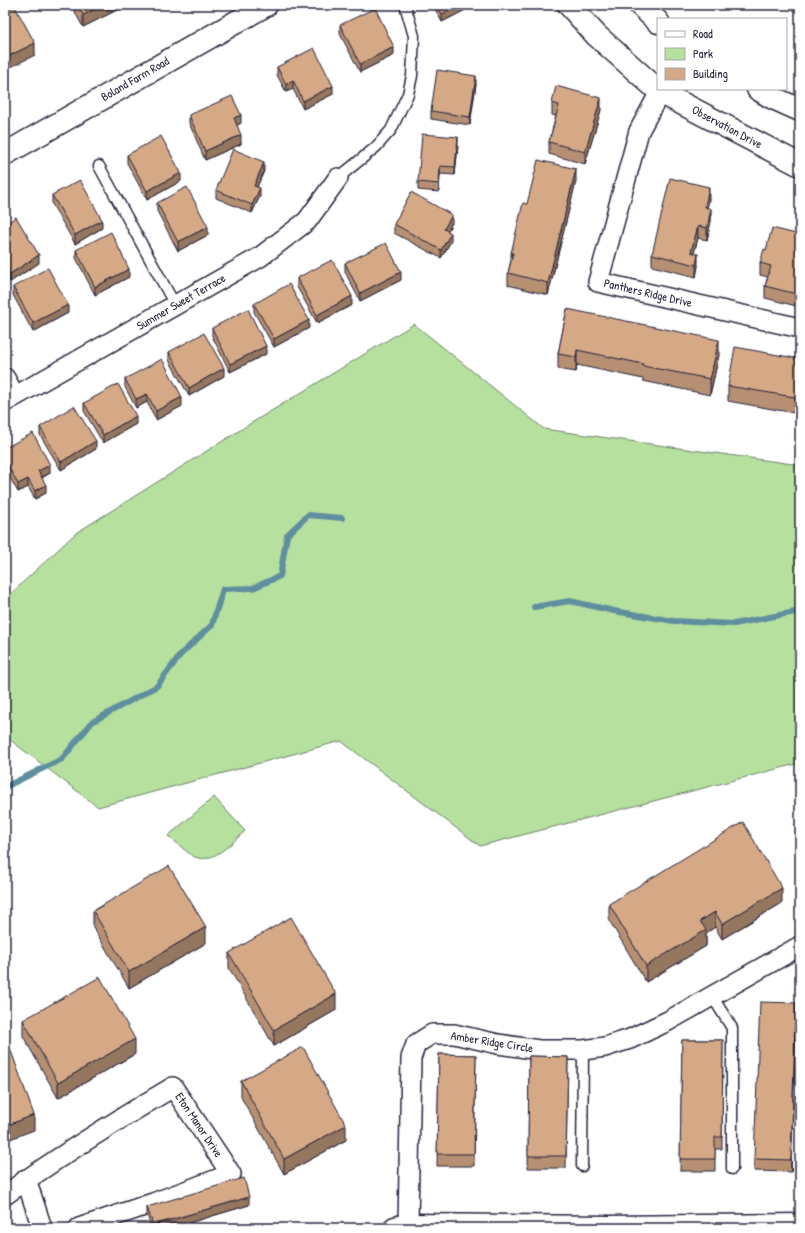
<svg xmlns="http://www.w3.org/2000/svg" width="805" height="1233" viewBox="0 0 805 1233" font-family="'Patrick Hand',sans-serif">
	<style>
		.green { fill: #b6e09d; stroke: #6c816c }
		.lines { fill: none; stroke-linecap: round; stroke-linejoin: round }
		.stream { stroke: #5f8f9f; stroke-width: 6 }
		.lane-casing { stroke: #22223b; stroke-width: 13 }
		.street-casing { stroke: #22223b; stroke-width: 22 }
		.secondary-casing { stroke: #22223b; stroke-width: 25 }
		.lane { stroke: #fff; stroke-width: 10 }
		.street { stroke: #fff; stroke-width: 19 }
		.secondary { stroke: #fff; stroke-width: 22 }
		.wall { fill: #b79073; stroke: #22223b }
		.shaded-wall { fill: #95765e; stroke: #22223b }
		.building { fill: #d5a886; stroke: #22223b }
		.labels { text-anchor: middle; stroke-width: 3; stroke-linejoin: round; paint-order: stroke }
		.street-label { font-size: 12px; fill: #22223b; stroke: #fff }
	</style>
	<rect width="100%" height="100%" fill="#fff"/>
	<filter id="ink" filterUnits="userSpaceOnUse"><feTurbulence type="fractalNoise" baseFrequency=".025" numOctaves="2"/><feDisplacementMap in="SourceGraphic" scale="8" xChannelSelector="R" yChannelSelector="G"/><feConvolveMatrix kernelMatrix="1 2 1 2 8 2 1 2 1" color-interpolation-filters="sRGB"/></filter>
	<g filter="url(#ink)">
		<path class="green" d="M414,324L544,429L800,465V763L480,846L341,741L98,807L5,736V599L76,533L253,422Z
			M214,797L245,831C234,841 212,865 195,857C188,854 175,841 168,836Z"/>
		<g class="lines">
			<path class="stream" d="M534,607L570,601L614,611L674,621L734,624L800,611
				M5,787L62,759L92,722L157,686L181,654L212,625L223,589L253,588L280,576L287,535L308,515L342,518"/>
			<g class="lane-casing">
				<path id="lane" d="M99,166L175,305
					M338,178L376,147L391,130L408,94L412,76L414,36L405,5
					M712,996L732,1028V1169
					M582,1166L583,1050"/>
			</g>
			<g class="street-casing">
				<path id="street" d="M660,92L639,131L598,282L800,328
					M5,378L15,396
					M5,402L260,257L307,221L338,178
					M26,1179L42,1228
					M5,1195C59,1156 116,1121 173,1087L231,1174L153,1203L79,1228
					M408,1225L411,1058L416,1044L432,1034H454L498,1044L539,1050H583L605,1047L630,1039L668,1021L800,946"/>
			</g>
			<g class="secondary-casing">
				<path id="secondary" d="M569,5L596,35L660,92L800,165
					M640,5L658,22
					M758,89L771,97L800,110
					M5,154L266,5
					M395,1228L408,1225L609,1227L800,1225"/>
			</g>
			<use href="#lane" class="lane"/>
			<use href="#street" class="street"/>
			<use href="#secondary" class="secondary"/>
		</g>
		<path class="wall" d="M71,5H127L83,27Z
			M433,5H471V7L442,22Z
			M793,5H800V6L798,8Z
			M340,25L394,55L360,72L340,34Z
			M277,67L333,94L303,109L293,89L286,92L277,75Z
			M476,84L470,125L431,119V111Z
			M552,103L601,110L585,164L549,154V142L556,116L552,115Z
			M189,115L241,123L237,125L241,144L205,160L189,123Z
			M458,145L455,175L440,174L439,192L418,190V182Z
			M127,155L181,181L147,200L127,163Z
			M264,171L257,187L260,196L252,213L216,198V190Z
			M576,181L548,295L508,285V273L511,260V253Z
			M52,195L102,228L75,244L52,204Z
			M709,199L707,208L711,221L707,240L698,238L694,253L698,266L696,277L652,266V254Z
			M157,203L208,235L178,251L157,211Z
			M452,223L447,231L451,241L441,258L394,233V224Z
			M5,224L39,263L10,282L5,274Z
			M800,235V307L765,298V286L768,277L760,275V263L766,250Z
			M76,250L129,277L95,295L76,258Z
			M345,263L401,280L360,301L345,272Z
			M297,278L352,305L317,323L297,287Z
			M13,287L68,313L33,332L13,295Z
			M254,304L309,328L274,347L254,312Z
			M567,309L719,355L710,395L643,381V379L577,365L576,372L558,369V354Z
			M212,328L266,354L230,372L212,336Z
			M169,352L224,376L189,396L169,360Z
			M800,359V414L728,401V386Z
			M125,379L182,406L156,420L147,402L136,408L125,387Z
			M84,403L136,424L103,443L84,411Z
			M40,427L96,449L61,470L40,435Z
			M5,448L50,473L42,478L46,493L35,499L28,487L18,492L5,469Z
			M782,903L722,939L715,927L706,933V946L646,982L609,920V904Z
			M93,911L206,943L129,988L93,927Z
			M229,953L336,1010L274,1046L229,968Z
			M796,1015L791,1172L754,1171V1159Z
			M23,1020L135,1054L58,1098L23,1036Z
			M682,1040H723L722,1149H715V1171H680Z
			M439,1054L476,1055L474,1166H437Z
			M529,1056L568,1057L566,1168H528Z
			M241,1081L346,1140L284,1174L241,1097Z
			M249,1205L172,1228H151L147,1215V1207Z"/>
		<path class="shaded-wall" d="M104,5H127L83,27V15Z
			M459,5H471V7L442,22V14Z
			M35,43V55L5,70V58Z
			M394,47V55L360,72V64Z
			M476,76V84L470,125V117Z
			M293,80V89L286,92V84Z
			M333,86V94L303,109V101Z
			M601,98V110L585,164V152Z
			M241,115V123L234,127V118Z
			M241,135V144L205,160V151Z
			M458,137V145L455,175V167Z
			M264,162V171L254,194V186Z
			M440,166V174L439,192V184Z
			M576,169V181L548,295V283Z
			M181,173V181L147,200V191Z
			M709,187V199L705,219V207Z
			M260,188V196L252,213V205Z
			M711,209V221L707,240V228Z
			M452,215V223L444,238V229Z
			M102,220V228L75,244V235Z
			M698,226V238L691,264V252Z
			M208,227V235L178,251V242Z
			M451,233V241L441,258V250Z
			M698,254V266L696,277V265Z
			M39,255V263L10,282V274Z
			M129,269V277L95,295V287Z
			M401,272V280L360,301V293Z
			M352,296V305L317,323V315Z
			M68,305V313L33,332V323Z
			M309,320V328L274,347V339Z
			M719,340V355L710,395V379Z
			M266,346V354L230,372V364Z
			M577,350V365L576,372V357Z
			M224,368V376L189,396V388Z
			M147,394V402L136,408V399Z
			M182,397V406L156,420V411Z
			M136,416V424L103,443V435Z
			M96,441V449L61,470V462Z
			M50,465V473L38,479V471Z
			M28,479V487L18,492V484Z
			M46,485V493L35,499V491Z
			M8,490V499L5,500V492Z
			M782,888V903L722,939V924Z
			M715,912V927L706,933V946L646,982V966L700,921Z
			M206,927V943L129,988V972Z
			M336,994V1010L274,1046V1030Z
			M796,1003V1015L791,1172V1160Z
			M135,1039V1054L58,1098V1083Z
			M34,1115V1130L5,1141V1126Z
			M346,1125V1140L284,1174V1159Z
			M249,1197V1205L172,1228H153V1225Z"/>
		<path class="building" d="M14,5L35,43L5,58V10Z
			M78,5H104L83,15Z
			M437,5H459L442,14Z
			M375,8L394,47L360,64L340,25Z
			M314,48L333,86L303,101L293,80L286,84L277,67Z
			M437,70L476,76L470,117L431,111Z
			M556,86L601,98L585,152L549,142L559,105L552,103Z
			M232,96L241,115L234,118L241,135L205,151L189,115Z
			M422,134L458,137L455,167L440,166L439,184L418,182Z
			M161,136L181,173L147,191L127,155Z
			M233,149L264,162L254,186L260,188L252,205L216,190Z
			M538,160L576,169L548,283L508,273L513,253H511L523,203L527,204Z
			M670,178L709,187L705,207L711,209L707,228L698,226L691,252L698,254L696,265L652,254Z
			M80,180L102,220L75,235L52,195Z
			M187,187L208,227L178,242L157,203Z
			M411,192L452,215L444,229L451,233L441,250L394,224Z
			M16,217L39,255L10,274L5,266V224Z
			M772,228L800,235V295L765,286L771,266L760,263L764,249L766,250Z
			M111,232L129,269L95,287L76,250Z
			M386,243L401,272L360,293L345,263Z
			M332,260L352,296L317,315L297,278Z
			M48,268L68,305L33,323L13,287Z
			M289,284L309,320L274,339L254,304Z
			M248,309L266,346L230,364L212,328Z
			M567,309L719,340L710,379L643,366V364L577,350L576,357L558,354Z
			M204,333L224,368L189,388L169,352Z
			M735,347L800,359V398L728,386Z
			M162,359L182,397L156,411L147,394L136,399L125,379Z
			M118,384L136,416L103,435L84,403Z
			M74,406L96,441L61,462L40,427Z
			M33,433L50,465L38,471L46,485L35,491L28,479L18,484L5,461V448Z
			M5,486L8,490L5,492Z
			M743,822L782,888L722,924L715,912L700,921L706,930L646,966L609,904Z
			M169,866L206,927L129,972L93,911Z
			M291,917L336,994L274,1030L229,953Z
			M100,977L135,1039L58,1083L23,1020Z
			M760,1002L796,1003L791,1160L754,1159Z
			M682,1040H723L722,1137H715V1159H680Z
			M303,1047L346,1125L284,1159L241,1081Z
			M10,1048L34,1115L5,1126V1050Z
			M439,1054L476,1055L474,1154H437Z
			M529,1056L568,1057L566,1156H528Z
			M244,1178L249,1197L153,1225L147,1207Z"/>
	</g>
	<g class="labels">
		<g class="street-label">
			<text transform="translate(135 79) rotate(-30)" y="4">Boland Farm Road</text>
			<text transform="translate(727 127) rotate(28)" y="4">Observation Drive</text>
			<text transform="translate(648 293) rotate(13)" y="4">Panthers Ridge Drive</text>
			<text transform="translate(181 302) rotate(-30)" y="4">Summer Sweet Terrace</text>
			<text transform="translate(492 1042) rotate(9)" y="4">Amber Ridge Circle</text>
			<text transform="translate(199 1125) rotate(56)" y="4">Eton Manor Drive</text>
		</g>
	</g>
	<rect width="805" height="1233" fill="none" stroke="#fff" stroke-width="20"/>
	<rect x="10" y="10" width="785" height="1213" fill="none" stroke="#22223b" stroke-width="1.5" filter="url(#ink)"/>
	<rect x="657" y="18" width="130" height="72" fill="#ffffff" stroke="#a7a7b1"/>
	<rect x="665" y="31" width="20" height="6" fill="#ffffff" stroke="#a7a7b1"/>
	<text x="693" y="38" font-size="12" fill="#22223b">Road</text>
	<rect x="665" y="48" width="20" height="12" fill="#b6e09d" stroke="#a7a7b1"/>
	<text x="693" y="58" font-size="12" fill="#22223b">Park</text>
	<rect x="665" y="68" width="20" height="12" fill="#d5a886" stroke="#a7a7b1"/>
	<text x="693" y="78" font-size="12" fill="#22223b">Building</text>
</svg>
